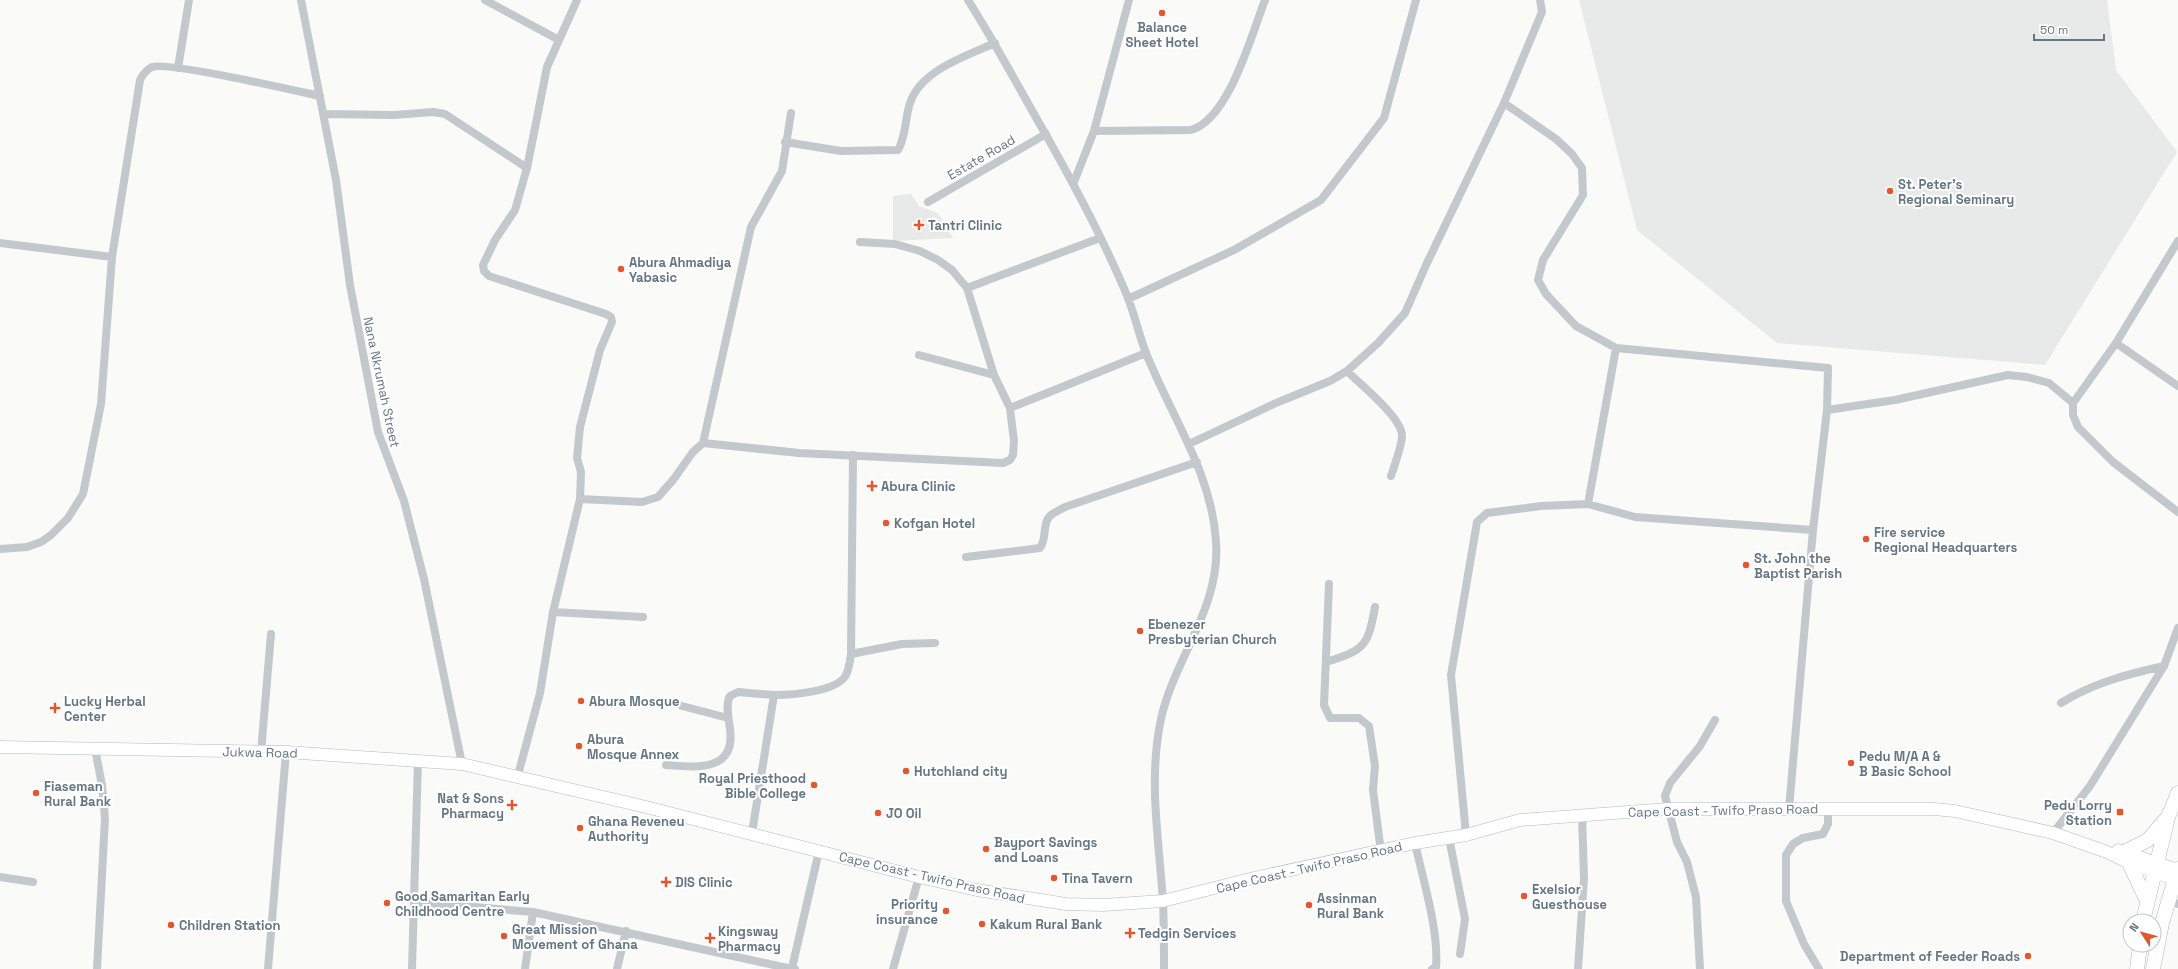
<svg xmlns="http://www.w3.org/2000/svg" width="2178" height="969" viewBox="0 0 2178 969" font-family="'Space Grotesk',sans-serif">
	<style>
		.built { fill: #e8e9e9 }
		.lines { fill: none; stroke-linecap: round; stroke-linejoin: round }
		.secondary-casing { stroke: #b3babf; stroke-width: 13 }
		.trunk-casing { stroke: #b4b9bd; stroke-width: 15 }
		.minor { stroke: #c3c8cc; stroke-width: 8 }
		.secondary { stroke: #fff; stroke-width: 12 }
		.trunk { stroke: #fff; stroke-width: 14 }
		.poi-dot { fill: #e4572e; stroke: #fff; stroke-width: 1.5 }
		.labels { text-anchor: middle; stroke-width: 4; stroke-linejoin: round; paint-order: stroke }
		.poi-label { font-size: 13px; font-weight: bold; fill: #657683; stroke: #fff; text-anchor: start }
		.street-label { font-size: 13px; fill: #657683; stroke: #fff }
	</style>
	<rect width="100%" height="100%" fill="#fafaf8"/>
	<path class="built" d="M1579,0H2107L2116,70L2177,152L2045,365L1777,343L1637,230Z
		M911,194L919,206L938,213L953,238L893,241V196Z"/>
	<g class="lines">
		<g class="secondary-casing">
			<path id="secondary" d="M0,747L286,752L462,764L646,807L919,877L977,890L1066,904L1103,905L1163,901L1254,878L1415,843L1466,835L1520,820L1668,809H1934L1955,811L2053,833L2107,852L2129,863L2174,879
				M2118,850L2178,870"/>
		</g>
		<g class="trunk-casing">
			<path id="trunk" d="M2124,852L2148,840L2166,819
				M2129,863L2147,901
				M2143,921L2168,817L2178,793
				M2137,969L2140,945
				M2153,969L2162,923L2178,869"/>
		</g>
		<path class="minor" d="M301,0L336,180L350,285L378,432L404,501L424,579L462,764
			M485,0L559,40
			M968,0C996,44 1020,90 1046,135C1076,188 1105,242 1128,298C1135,316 1139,335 1146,353C1171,416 1212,473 1216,542C1221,607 1174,659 1161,719C1148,779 1159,841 1163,901C1164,924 1164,946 1164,969
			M178,68L189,0
			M1504,103L1542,12L1540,0
			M324,114L394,115L433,112L445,114L527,168L547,67L577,0
			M1094,131L1191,130C1229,119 1251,36 1265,0
			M785,142L841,151L898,150C906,137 905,118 910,103C921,70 966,56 995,43
			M1074,182L1094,131L1129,0
			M928,202L1046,134
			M0,243L112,257
			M967,288L1100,238
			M1128,299L1234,250L1321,200L1384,118L1416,0
			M2116,343L2178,386
			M1616,348L1588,504L1635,517L1813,530
			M919,355L994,375
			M1347,371C1361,385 1401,417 1402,435C1403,442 1394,467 1391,476
			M2073,403V415L2078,427L2113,462L2178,512
			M1010,408L1146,353
			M1827,410L1895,400L2008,375L2027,377L2049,383L2073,403L2116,343L2178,241
			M703,443L751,227L782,171L791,113
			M1189,444L1276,403L1330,381L1347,371L1378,343L1405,313L1427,263L1504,103L1556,139L1572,154L1582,168L1583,195L1543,260L1538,280L1546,294L1576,326L1616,348L1828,368L1827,410L1813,530L1789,809
			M580,499L642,502L658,497L673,480L693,452L703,443L799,453L1003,463L1010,460L1013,455L1014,441L1010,408L994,375L967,288L952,270L938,260L920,251L895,244L860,242
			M0,549L27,547L41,542L51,535L68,518L83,494L101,404L112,257L140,80C143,74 146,70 152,67C167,61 297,91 320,96
			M966,557L1040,548C1047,539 1042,526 1049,517C1052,513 1060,510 1065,507L1197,462
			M1329,584L1324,705L1330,718H1359L1369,726L1375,766L1373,790L1381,852
			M553,612L643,617
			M851,654L902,644L935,643
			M1326,662C1365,650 1368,646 1375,607
			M2061,703C2093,683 2128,674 2164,666
			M682,706L728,718
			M95,749L102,785L105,818L97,969
			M261,752L271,634
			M666,765C694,767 736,773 730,729C729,719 725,705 730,696L738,692L774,695
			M518,775L540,693L553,612L580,499L581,472L577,458L580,427L600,350L612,322L611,317L606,314L489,276L484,271L483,265L495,240L515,210L527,168
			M752,833L774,695C791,695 837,692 846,675C849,669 850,661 851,654L853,455
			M2053,833L2090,786L2164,666L2178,628
			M1466,835L1451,675L1477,522L1487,513L1541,506L1588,504
			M1449,838L1465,919L1460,954
			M1415,843C1423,880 1439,931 1436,967L1432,969
			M0,877L33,882
			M2168,901L2178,904
			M414,902L533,912L792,969
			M268,969L286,752
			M412,969L418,760
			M525,969L533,912
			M617,969L626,931
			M795,969L792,968L819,851
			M893,969L919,877
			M1578,969L1584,878L1582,815
			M1700,969L1696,897L1687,862L1677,842L1665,796L1670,783L1700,746L1715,720
			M1819,969L1804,944L1786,901V855L1793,844L1803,838L1823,834L1828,824V808"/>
		<use href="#secondary" class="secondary"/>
		<use href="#trunk" class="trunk"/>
	</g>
	<g class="poi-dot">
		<circle cx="1162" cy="13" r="4"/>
		<circle cx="1890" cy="191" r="4"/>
		<path d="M917 219h4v4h4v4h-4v4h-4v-4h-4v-4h4z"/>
		<circle cx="621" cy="269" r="4"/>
		<path d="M870 480h4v4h4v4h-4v4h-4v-4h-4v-4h4z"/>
		<circle cx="886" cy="523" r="4"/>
		<circle cx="1866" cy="539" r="4"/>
		<circle cx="1746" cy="565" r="4"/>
		<circle cx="1140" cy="631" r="4"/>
		<circle cx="581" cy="701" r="4"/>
		<path d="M53 702h4v4h4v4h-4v4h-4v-4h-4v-4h4z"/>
		<circle cx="579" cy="746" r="4"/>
		<circle cx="1851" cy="763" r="4"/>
		<circle cx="906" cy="771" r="4"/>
		<circle cx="814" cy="785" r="4"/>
		<circle cx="36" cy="793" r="4"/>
		<path d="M510 799h4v4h4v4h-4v4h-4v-4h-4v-4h4z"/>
		<rect x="2116" y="808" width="8" height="8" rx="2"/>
		<circle cx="878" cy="813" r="4"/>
		<circle cx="580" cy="828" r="4"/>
		<circle cx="986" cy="849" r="4"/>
		<circle cx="1054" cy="878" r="4"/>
		<path d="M664 876h4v4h4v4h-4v4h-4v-4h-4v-4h4z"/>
		<circle cx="1524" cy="896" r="4"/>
		<circle cx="387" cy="903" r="4"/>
		<circle cx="1309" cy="905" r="4"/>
		<circle cx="946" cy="911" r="4"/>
		<circle cx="982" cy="924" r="4"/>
		<circle cx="171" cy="925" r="4"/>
		<path d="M1128 927h4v4h4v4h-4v4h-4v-4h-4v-4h4z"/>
		<circle cx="504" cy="936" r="4"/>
		<path d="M708 932h4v4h4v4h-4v4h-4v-4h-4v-4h4z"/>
		<circle cx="2028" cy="956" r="4"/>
	</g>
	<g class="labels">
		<g class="poi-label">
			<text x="1162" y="32" text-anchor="middle">Balance<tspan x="1162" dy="15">Sheet Hotel</tspan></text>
			<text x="1898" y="189">St. Peter’s<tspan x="1898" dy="15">Regional Seminary</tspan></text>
			<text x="928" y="230">Tantri Clinic</text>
			<text x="629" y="267">Abura Ahmadiya<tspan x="629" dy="15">Yabasic</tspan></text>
			<text x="881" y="491">Abura Clinic</text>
			<text x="894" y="528">Kofgan Hotel</text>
			<text x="1874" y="537">Fire service<tspan x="1874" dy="15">Regional Headquarters</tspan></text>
			<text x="1754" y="563">St. John the<tspan x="1754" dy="15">Baptist Parish</tspan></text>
			<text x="1148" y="629">Ebenezer<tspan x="1148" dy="15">Presbyterian Church</tspan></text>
			<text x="64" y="706">Lucky Herbal<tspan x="64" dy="15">Center</tspan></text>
			<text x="589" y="706">Abura Mosque</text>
			<text x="587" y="744">Abura<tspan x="587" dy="15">Mosque Annex</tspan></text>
			<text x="1859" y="761">Pedu M/A A &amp;<tspan x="1859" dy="15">B Basic School</tspan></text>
			<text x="914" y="776">Hutchland city</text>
			<text x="806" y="783" text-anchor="end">Royal Priesthood<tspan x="806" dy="15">Bible College</tspan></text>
			<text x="44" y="791">Fiaseman<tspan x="44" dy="15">Rural Bank</tspan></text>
			<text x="504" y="803" text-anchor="end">Nat &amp; Sons<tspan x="504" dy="15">Pharmacy</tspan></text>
			<text x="2112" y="810" text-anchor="end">Pedu Lorry<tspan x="2112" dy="15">Station</tspan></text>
			<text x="886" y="818">JO Oil</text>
			<text x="588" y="826">Ghana Reveneu<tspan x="588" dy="15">Authority</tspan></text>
			<text x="994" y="847">Bayport Savings<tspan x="994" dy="15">and Loans</tspan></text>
			<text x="1062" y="883">Tina Tavern</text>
			<text x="675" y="887">DIS Clinic</text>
			<text x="1532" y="894">Exelsior<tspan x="1532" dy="15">Guesthouse</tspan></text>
			<text x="395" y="901">Good Samaritan Early<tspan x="395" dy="15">Childhood Centre</tspan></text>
			<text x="1317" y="903">Assinman<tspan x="1317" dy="15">Rural Bank</tspan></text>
			<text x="938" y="909" text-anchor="end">Priority<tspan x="938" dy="15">insurance</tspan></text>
			<text x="990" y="929">Kakum Rural Bank</text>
			<text x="179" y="930">Children Station</text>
			<text x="512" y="934">Great Mission<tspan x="512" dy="15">Movement of Ghana</tspan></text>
			<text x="718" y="936">Kingsway<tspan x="718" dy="15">Pharmacy</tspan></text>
			<text x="1138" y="938">Tedgin Services</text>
			<text x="2020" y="961" text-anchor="end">Department of Feeder Roads</text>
		</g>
		<g class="street-label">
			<text transform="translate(981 157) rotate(-30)" y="5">Estate Road</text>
			<text transform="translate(382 382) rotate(78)" y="5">Nana Nkrumah Street</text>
			<text transform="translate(260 752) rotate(1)" y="5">Jukwa Road</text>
			<text transform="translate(1723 810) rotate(-1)" y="5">Cape Coast - Twifo Praso Road</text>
			<text transform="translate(1309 867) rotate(-13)" y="5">Cape Coast - Twifo Praso Road</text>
			<text transform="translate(932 877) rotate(13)" y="5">Cape Coast - Twifo Praso Road</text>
		</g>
	</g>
	<g transform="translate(2142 933) rotate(306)"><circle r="19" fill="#ffffff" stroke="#c1c8cd"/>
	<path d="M0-3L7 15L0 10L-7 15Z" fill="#e4572e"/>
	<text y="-6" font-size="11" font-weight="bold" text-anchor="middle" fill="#657683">N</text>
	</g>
	<path d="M2034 34v6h70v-6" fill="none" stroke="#657683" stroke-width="2"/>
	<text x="2040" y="34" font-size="12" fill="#657683" stroke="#ffffff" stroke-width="3" paint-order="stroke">50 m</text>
</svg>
